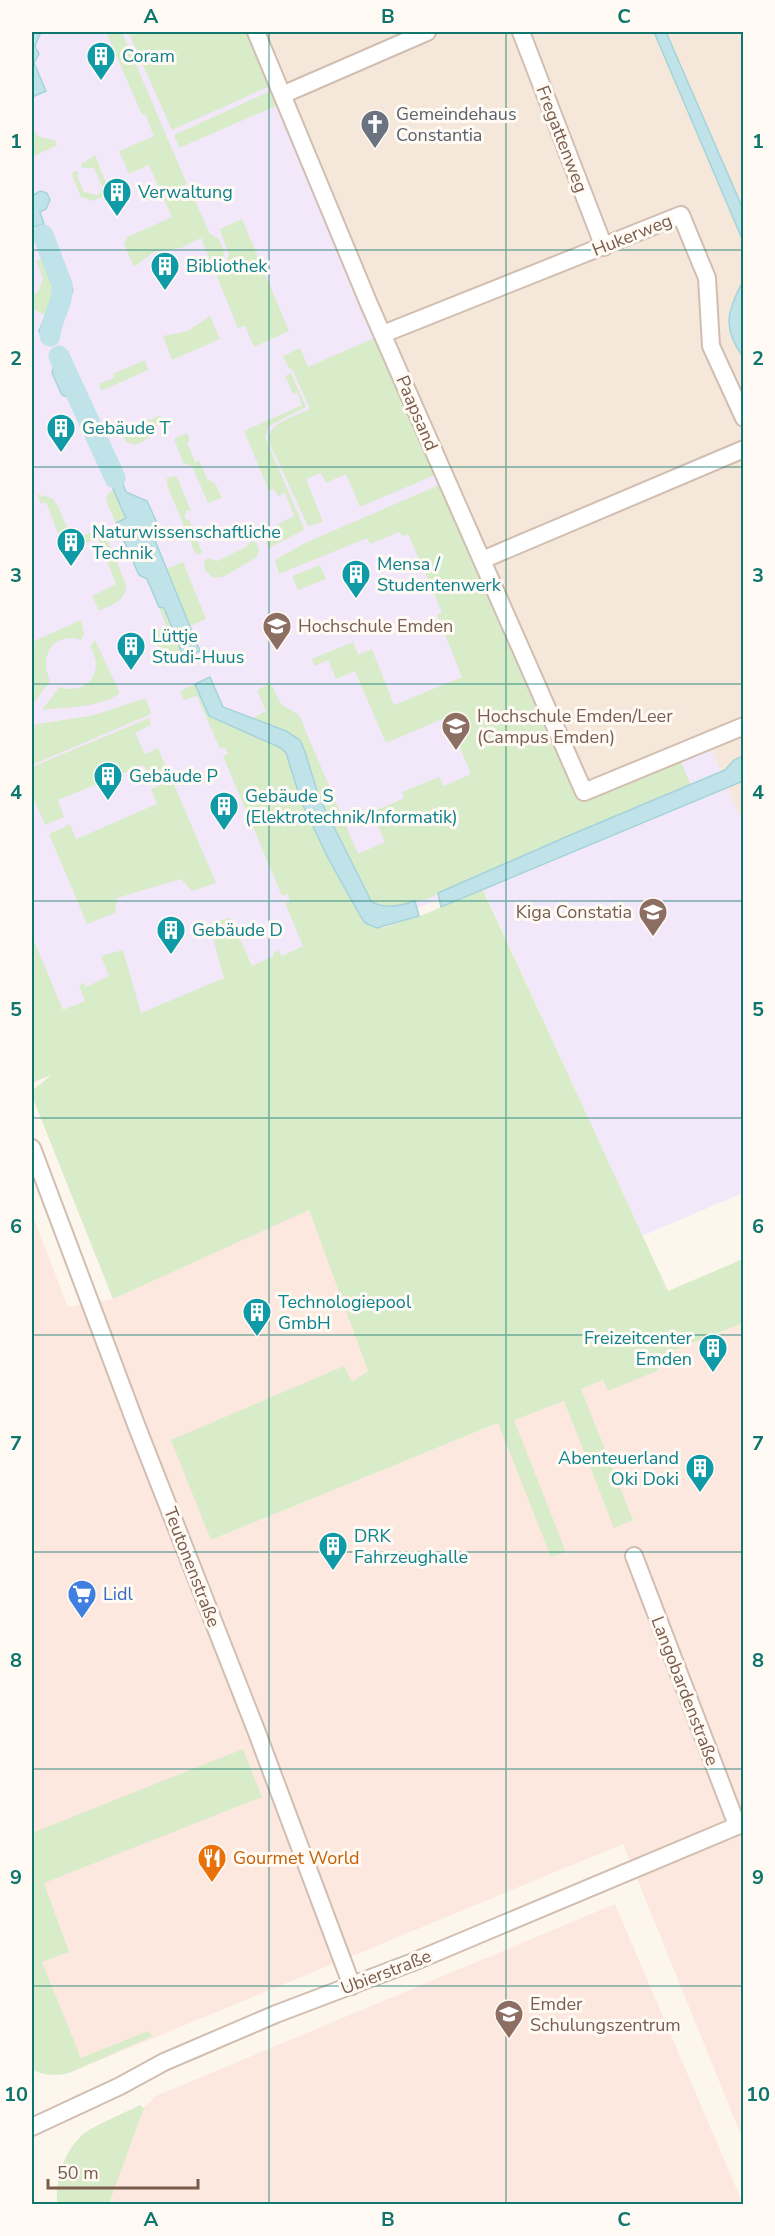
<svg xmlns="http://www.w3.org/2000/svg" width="775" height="2236" viewBox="0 0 775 2236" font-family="'Nunito Sans',sans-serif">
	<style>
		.residential { fill: #f5e8da }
		.commercial { fill: #fde8e0 }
		.education { fill: #f3e8fa }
		.green { fill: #d8ecc9 }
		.water { fill: #bfe3e8; stroke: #a5d3da; stroke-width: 1.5 }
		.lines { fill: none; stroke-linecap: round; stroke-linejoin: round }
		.canal { stroke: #bfe3e8; stroke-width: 21 }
		.street-casing { stroke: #d1beb0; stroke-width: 20 }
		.street { stroke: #fff; stroke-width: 16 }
		.grid { fill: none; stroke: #0f766e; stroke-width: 1.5; stroke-opacity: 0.55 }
		.labels { text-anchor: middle; stroke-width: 6; stroke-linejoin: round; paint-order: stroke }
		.culture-label { font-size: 18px; fill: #0d838f; stroke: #fffaf3; text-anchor: start }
		.worship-label { font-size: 18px; fill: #5b616d; stroke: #fffaf3; text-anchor: start }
		.street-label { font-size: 18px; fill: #7a5c4d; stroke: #fffaf3 }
		.education-label { font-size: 18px; fill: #785e54; stroke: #fffaf3; text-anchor: start }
		.shop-label { font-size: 18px; fill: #366cbe; stroke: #fffaf3; text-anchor: start }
		.food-label { font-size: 18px; fill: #c56008; stroke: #fffaf3; text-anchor: start }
		.neatline { fill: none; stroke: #0f766e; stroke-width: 2 }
		.grid-label { font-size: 20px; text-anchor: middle; font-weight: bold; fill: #0f766e }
	</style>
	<rect width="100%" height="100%" fill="#fdf6ec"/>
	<path class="residential" d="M256,32H743V825L708,741L584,792Z"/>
	<path class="commercial" d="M309,1209L368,1371L352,1382L343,1366L212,1540L743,1323V2140L623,1844L69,2073L32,2002V1214L68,1307L113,1299Z
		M615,1904L743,2204H109L144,2108L156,2096Z"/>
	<path class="education" d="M41,32H256L584,791L708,741L743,825V1193L642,1236L480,882L440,900L398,914L371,926L377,928L32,1083V97L46,91L34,63L38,54L35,46Z"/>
	<path class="green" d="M106,32H122L187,184L162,195L149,165L129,174L119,151L154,136L145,114L142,115Z
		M128,32H256L277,83L172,130Z
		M279,87L285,102L179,148L174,135Z
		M32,129L40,137L55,140L57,145L32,157Z
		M95,155L110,193L93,201L81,197L72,175L74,171L79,172L77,176L84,192L98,195L103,188L94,168H82L81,164Z
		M189,187L210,234L218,238C222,247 228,254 220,263L218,259L211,262L201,238L181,248L154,252L134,267L124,244L127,237L172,217L164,199Z
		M242,219L289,331L254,347L245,326L238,328L215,272L222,269L221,266L225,263L229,256L220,229Z
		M47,257L58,285L45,315L32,309V294L38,292L43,278L36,261Z
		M210,316L220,339L172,360L163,336L188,331Z
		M383,334L442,472L360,507L346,474L326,483L321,473L306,479L323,522L308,526L268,440C269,422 296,416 310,409L292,369H289L283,356L300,348L308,367Z
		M145,360L148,370L101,391L99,384L114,378L113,374Z
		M291,373L306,407L269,426L265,437L304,528L302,531L269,548L266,541L282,533L278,524L294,516L285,493L278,496L274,489L269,491L244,431L302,405L297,392L293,394L285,376Z
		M161,415C155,434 154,437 135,445L126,442L120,427L125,424L128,429Z
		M187,433L190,441L187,442L195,462L199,460L207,479L215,483L222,498L208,503L192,466L183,463L174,439Z
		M173,476L177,477L191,511L187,510L184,518L189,520L201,550L204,549L200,555L195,553L167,485V478Z
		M446,482L584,791L677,753L691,785L568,836L427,899L397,906H386L377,905L368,897L319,797L305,752L293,734L253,718L266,711L257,690L271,683L281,704L299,715L358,854L385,842L372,812L404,798L402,792L439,777L444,786L471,774L447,717L386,743L355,671L336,679L328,660L314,666L312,659L353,642L358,655L372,649L394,705L462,677L437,615L442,612L408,534L402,536L399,532L370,544L367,538L279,574L275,560L305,543Z
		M113,489L126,518L116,523L108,505L106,496Z
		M37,494C41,496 47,496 51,498C65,508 62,539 84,535C89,534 94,531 98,530L105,534L126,584C127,601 111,605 99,611L92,596L116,584L98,538L65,552L46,502L41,504Z
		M251,541L257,543L259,551L257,557L223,577L213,578L205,570L204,560L210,559L217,561L246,547Z
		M183,562L206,619L190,626L166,569Z
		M320,565L326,579L298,590L292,576Z
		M159,607L163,608L184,658L166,665L154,633L166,626Z
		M81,620L84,634L81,640C52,631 39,657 50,681L32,706V642Z
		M95,640L120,693C100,708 66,707 42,710L59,687C87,696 106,671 90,647Z
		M195,684L209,716L281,748L286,753L301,801L328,858L365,923L377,928L386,927L425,914L483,890L668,1291L743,1259V1323L655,1358L659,1370L608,1391L603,1380L581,1389L633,1520L614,1528L564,1401L514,1420L566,1552L551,1557L498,1423L211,1540L171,1440L344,1366L352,1382L368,1371L309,1210L113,1299L32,1096V1091L51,1075L32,1083V936L63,1010L85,1001L79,986L84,983L86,987L109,976L101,956L123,950L141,1013L224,978L210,927L218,924L217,921L230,918L252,966L274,956L273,953L278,950L282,956L303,946L285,903L290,901L288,894L282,896L223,756L228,754L225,747L220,749L197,696L184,700L180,691Z
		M145,698L151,712L149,715L32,765V725L95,715Z
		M149,718L151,725L135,733L145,754L158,748L168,772L150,780L144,765L58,800L64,817L45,825L34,800L32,801V767Z
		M172,780L216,883L192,891L181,879L117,898L115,913L87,924L49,834L70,824L76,839L157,804L151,789Z
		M243,1749L262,1797L44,1883L69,1952L42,1962L81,2058L148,2031L153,2036L69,2073C58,2076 42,2076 32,2069V1833Z
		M140,2105L144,2108L109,2204H57C56,2179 63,2154 81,2136C92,2126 125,2113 140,2105Z"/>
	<path class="water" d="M32,32H41L35,46L39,54L34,63L46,91L32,97Z
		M654,32H666L743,209V241Z
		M40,191L47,193L50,200L46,209L40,212L44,224L34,227L32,220V196Z
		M58,252L73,290L57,330L58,333L43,339L39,331L58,285L47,257Z
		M743,281V357C722,328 727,311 743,281Z
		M67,352L97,421L86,427L74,400L62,395L52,373L54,365L51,359Z
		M103,434L120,477L110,481L92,439Z
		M123,484L126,492L147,501L156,521L152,533L200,651L184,658L164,608L159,607L147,579L139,575L116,523L126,518L113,489Z
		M210,677L223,707L286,731L300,740L305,752L319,797L371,901C384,910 401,906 415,901L419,916L377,928L365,923L361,917L328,858L301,801L286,753L281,748L209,716L195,684Z
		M743,756V781L441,907L438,893L568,836L725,770L734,760Z"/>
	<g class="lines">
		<path class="canal" d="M43,235L62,285C64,303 51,318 50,336
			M59,356L115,478"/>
		<g class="street-casing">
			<path id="street" d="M256,32L369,304L584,792L744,726
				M521,32L604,247
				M282,95L427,32
				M383,334L681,215L707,278L711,346L744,418
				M482,560L744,449
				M32,1148L137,1427L256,1730L352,1986
				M634,1556L737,1825
				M32,2127L120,2086L164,2062L276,2014L413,1962L744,1823"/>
		</g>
		<use href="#street" class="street"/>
	</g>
	<path class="grid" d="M269,32V2204M506,32V2204M32,250H744M32,467H744M32,684H744M32,901H744M32,1118H744M32,1335H744M32,1552H744M32,1769H744M32,1986H744"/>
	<defs>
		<g id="building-pin" transform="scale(1.5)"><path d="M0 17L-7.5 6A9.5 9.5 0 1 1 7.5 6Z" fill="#0f9aa8" stroke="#fffaf3"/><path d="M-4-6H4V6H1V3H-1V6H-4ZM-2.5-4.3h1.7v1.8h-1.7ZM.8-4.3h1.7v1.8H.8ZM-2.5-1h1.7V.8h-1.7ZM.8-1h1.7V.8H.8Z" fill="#fff"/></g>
		<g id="church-pin" transform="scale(1.5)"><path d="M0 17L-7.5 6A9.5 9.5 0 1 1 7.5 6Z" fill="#6b7280" stroke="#fffaf3"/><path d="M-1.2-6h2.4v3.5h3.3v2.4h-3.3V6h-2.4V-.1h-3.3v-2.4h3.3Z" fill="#fff"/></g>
		<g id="university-pin" transform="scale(1.5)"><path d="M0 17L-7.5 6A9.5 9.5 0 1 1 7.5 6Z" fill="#8d6e63" stroke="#fffaf3"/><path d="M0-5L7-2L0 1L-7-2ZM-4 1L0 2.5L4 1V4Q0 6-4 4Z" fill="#fff"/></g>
		<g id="school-pin" transform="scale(1.5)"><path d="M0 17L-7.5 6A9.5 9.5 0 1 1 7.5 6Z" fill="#8d6e63" stroke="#fffaf3"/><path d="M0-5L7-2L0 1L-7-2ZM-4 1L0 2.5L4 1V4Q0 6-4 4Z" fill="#fff"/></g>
		<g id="supermarket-pin" transform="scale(1.5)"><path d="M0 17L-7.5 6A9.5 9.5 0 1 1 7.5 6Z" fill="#3f7fe0" stroke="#fffaf3"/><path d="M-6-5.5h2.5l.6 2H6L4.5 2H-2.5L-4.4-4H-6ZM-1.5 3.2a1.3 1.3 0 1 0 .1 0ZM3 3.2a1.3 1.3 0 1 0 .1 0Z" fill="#fff"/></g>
		<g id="restaurant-pin" transform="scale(1.5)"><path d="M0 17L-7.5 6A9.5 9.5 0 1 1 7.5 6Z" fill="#e8710a" stroke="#fffaf3"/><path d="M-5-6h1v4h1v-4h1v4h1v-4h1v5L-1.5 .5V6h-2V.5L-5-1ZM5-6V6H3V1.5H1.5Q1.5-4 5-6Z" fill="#fff"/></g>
	</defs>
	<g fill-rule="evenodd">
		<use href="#building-pin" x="101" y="56"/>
		<use href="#church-pin" x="375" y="124"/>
		<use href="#building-pin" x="117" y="192"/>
		<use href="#building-pin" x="165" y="266"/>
		<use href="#building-pin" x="61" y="428"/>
		<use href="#building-pin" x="71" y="542"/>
		<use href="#building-pin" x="356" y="574"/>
		<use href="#university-pin" x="277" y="626"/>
		<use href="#building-pin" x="131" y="646"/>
		<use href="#university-pin" x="456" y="726"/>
		<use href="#building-pin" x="108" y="776"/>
		<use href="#building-pin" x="224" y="806"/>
		<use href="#school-pin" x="653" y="912"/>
		<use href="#building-pin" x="171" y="930"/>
		<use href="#building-pin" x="257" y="1312"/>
		<use href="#building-pin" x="713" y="1348"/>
		<use href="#building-pin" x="700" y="1468"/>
		<use href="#building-pin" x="333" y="1546"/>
		<use href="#supermarket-pin" x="82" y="1594"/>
		<use href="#restaurant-pin" x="212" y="1858"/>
		<use href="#university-pin" x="509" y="2014"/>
	</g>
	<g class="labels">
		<g class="culture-label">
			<text x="122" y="62">Coram</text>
			<text x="138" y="198">Verwaltung</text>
			<text x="186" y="272">Bibliothek</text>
			<text x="82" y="434">Gebäude T</text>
			<text x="92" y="538">Naturwissenschaftliche<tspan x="92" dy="21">Technik</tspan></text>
			<text x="377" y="570">Mensa /<tspan x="377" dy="21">Studentenwerk</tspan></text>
			<text x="152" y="642">Lüttje<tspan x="152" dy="21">Studi-Huus</tspan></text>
			<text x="129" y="782">Gebäude P</text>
			<text x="245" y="802">Gebäude S<tspan x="245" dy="21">(Elektrotechnik/Informatik)</tspan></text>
			<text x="192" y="936">Gebäude D</text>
			<text x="278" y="1308">Technologiepool<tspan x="278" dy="21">GmbH</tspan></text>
			<text x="692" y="1344" text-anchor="end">Freizeitcenter<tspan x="692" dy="21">Emden</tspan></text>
			<text x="679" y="1464" text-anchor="end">Abenteuerland<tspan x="679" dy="21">Oki Doki</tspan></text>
			<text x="354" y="1542">DRK<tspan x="354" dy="21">Fahrzeughalle</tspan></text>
		</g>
		<g class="worship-label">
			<text x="396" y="120">Gemeindehaus<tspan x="396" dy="21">Constantia</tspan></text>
		</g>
		<g class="street-label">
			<text transform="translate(562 139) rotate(69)" y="6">Fregattenweg</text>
			<text transform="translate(632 235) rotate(-22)" y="6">Hukerweg</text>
			<text transform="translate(417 413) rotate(67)" y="6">Paapsand</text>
			<text transform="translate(192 1567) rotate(69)" y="6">Teutonenstraße</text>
			<text transform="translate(685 1691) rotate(69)" y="6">Langobardenstraße</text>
			<text transform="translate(386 1972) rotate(-21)" y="6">Ubierstraße</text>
		</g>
		<g class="education-label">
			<text x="298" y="632">Hochschule Emden</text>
			<text x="477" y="722">Hochschule Emden/Leer<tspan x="477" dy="21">(Campus Emden)</tspan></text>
			<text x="632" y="918" text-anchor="end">Kiga Constatia</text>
			<text x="530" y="2010">Emder<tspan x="530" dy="21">Schulungszentrum</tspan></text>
		</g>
		<g class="shop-label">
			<text x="103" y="1600">Lidl</text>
		</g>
		<g class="food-label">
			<text x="233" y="1864">Gourmet World</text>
		</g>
	</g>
	<rect width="775" height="2236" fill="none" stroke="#fffaf3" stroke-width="66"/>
	<path d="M48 2179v9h150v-9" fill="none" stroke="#7a5c4d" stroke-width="3"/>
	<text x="57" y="2179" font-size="18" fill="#7a5c4d" stroke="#fffaf3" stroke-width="4.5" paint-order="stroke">50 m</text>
	<rect x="33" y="33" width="709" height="2170" class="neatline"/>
	<g class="grid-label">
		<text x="151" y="23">A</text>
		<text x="388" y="23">B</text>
		<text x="624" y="23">C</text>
		<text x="16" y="148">1</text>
		<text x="758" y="148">1</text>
		<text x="16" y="365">2</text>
		<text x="758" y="365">2</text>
		<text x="16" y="582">3</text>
		<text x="758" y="582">3</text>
		<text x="16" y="799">4</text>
		<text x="758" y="799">4</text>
		<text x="16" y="1016">5</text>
		<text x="758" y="1016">5</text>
		<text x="16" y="1233">6</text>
		<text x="758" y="1233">6</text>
		<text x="16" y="1450">7</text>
		<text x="758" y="1450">7</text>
		<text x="16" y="1667">8</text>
		<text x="758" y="1667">8</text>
		<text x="16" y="1884">9</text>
		<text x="758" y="1884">9</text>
		<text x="16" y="2101">10</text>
		<text x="758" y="2101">10</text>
		<text x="151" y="2226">A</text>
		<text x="388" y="2226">B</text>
		<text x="624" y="2226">C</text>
	</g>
</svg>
